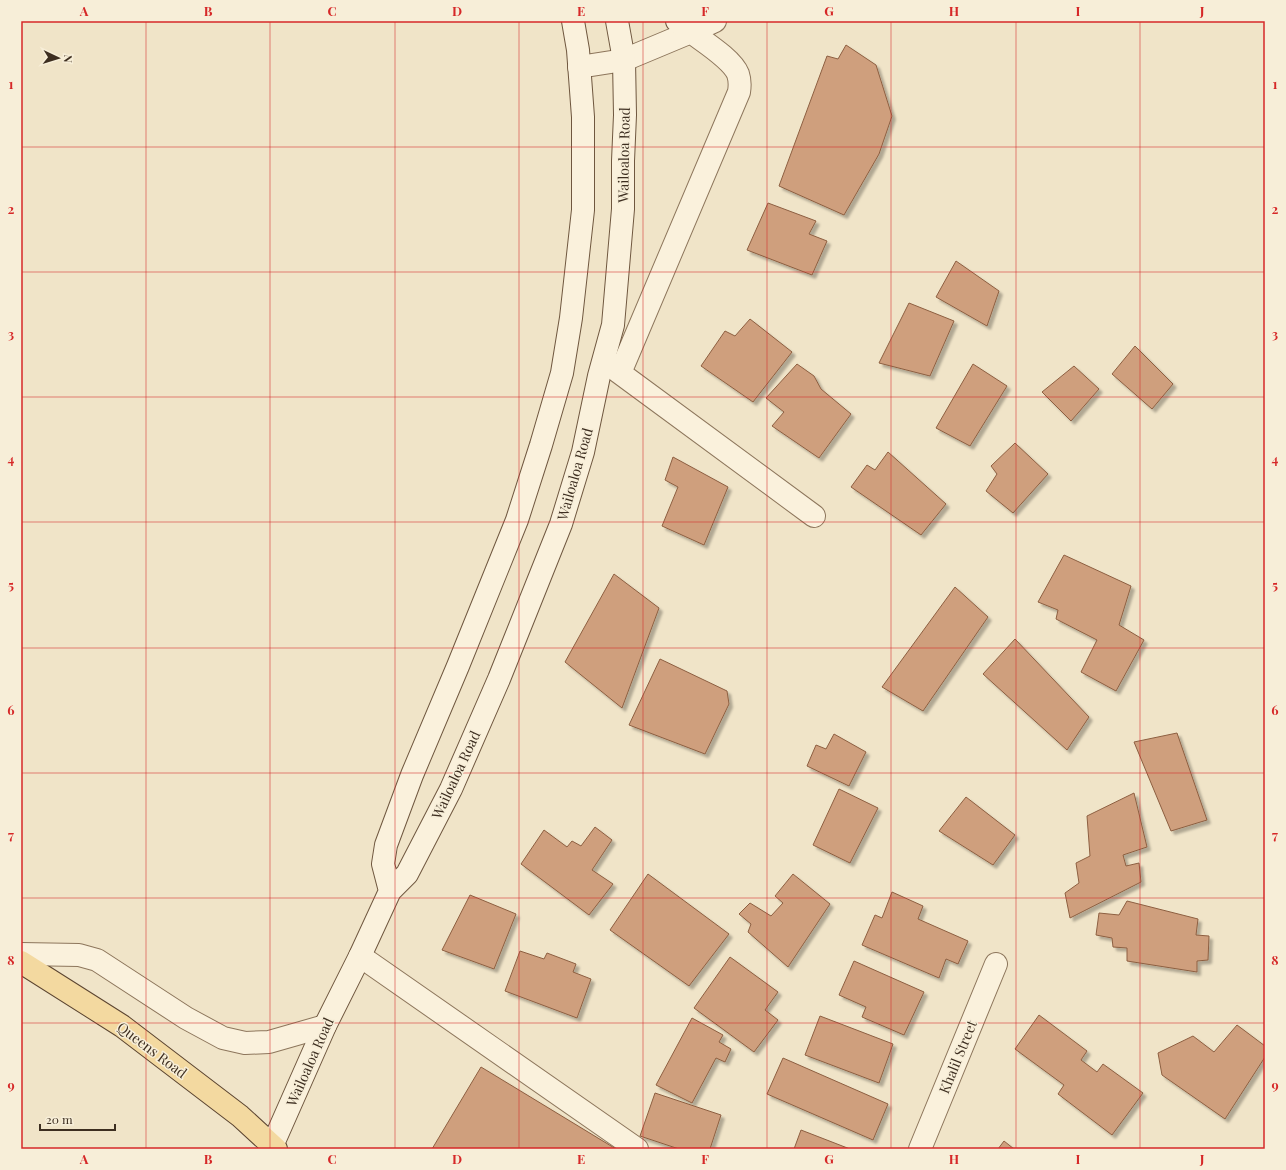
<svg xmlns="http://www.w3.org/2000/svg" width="1286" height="1170" viewBox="0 0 1286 1170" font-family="'Playfair Display',serif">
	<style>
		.building { fill: #cf9f7d; stroke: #8d5f41; filter: url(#shadow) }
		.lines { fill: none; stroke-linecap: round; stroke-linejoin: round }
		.minor-casing { stroke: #8d765c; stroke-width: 24 }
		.secondary-casing { stroke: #6f573f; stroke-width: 24 }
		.primary-casing { stroke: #5b4430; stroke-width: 24 }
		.minor { stroke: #faf1dc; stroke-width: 22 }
		.secondary { stroke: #faf1dc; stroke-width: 22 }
		.primary { stroke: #f3d9a0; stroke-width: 22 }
		.grid { fill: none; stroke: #d62828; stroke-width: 1; stroke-opacity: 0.55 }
		.labels { text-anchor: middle; stroke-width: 3; stroke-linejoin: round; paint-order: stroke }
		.street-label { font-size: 14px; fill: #3d2e20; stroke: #f7eed8 }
		.neatline { fill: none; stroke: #d62828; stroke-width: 1.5 }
		.grid-label { font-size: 13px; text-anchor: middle; font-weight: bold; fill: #d62828 }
	</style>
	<defs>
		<filter id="shadow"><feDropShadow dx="3.5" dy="3.5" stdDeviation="1" flood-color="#0004"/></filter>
	</defs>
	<rect width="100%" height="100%" fill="#f0e4c8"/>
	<path class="building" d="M846,45L876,65L892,116L879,154L844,215L779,186L827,56L838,59Z
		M768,203L816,221L809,234L827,241L812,275L747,250Z
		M956,261L999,291L987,326L936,297Z
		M909,303L954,321L930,376L879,363Z
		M750,319L792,352L753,402L701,366L725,331L735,336Z
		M1135,346L1173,384L1152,409L1112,374Z
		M797,364L814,376L821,389L851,414L819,458L772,426L784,412L766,398Z
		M973,364L1007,386L970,446L936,428Z
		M1074,366L1099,389L1071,421L1042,392Z
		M1015,443L1048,474L1013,513L986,491L997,474L991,466Z
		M888,452L946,504L921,535L851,487L867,465L875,470Z
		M673,457L728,487L704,545L662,526L678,487L665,480Z
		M1064,555L1131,586L1119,625L1144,640L1116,691L1081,672L1097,640L1056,619L1058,610L1038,602Z
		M614,574L659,608L622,708L565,662Z
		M955,587L988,617L923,711L882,687Z
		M1015,639L1089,717L1067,750L983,674Z
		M660,659L727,691L729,704L705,754L629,725Z
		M1177,733L1207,820L1171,831L1134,742Z
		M834,734L866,752L849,786L807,766L816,745L826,749Z
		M839,789L878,808L850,863L813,845Z
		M1134,793L1147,847L1123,855L1126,866L1139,863L1141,882L1070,918L1065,893L1079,883L1076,863L1090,856L1087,816Z
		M966,797L1015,835L993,865L939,831Z
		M595,827L612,840L592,870L613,884L589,915L521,864L544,830L567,847L572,841L581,846Z
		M648,874L729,934L689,986L610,930Z
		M793,874L830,904L788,967L748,932L751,924L739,914L750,903L771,916L783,903L775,896Z
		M892,892L923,906L918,919L968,941L958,964L946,959L939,978L862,945L875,915L882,918Z
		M470,895L516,914L494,969L442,950Z
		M1127,901L1198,919L1196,935L1209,936L1208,960L1197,961V972L1127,961V948L1113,947L1112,938L1096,935L1099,913L1119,915Z
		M520,951L544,959L547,953L576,964L573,972L591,979L577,1018L505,991Z
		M730,957L778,992L765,1010L778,1020L754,1052L694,1008Z
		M854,961L924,992L904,1035L862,1017L866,1007L839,995Z
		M1039,1015L1087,1051L1081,1060L1097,1072L1103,1064L1143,1093L1112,1135L1058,1094L1064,1085L1015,1049Z
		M820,1016L893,1044L879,1083L805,1055Z
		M692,1018L723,1035L719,1042L731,1049L725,1062L716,1058L692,1103L656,1085Z
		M1237,1025L1265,1046V1057L1225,1119L1162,1075L1158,1053L1193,1036L1214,1052Z
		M783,1058L888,1104L873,1140L767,1094Z
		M481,1067L616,1149H432Z
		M655,1093L721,1115L710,1149H679L640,1136Z
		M801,1130L850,1149H794Z
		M1004,1141L1014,1149H998Z"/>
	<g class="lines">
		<g class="minor-casing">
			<path id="minor" d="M579,67L624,60L691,32L715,21
				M609,365L814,516
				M620,373L739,92C740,86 740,80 738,74C732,59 704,42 691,32
				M21,954L79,955L97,960L186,1018L223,1038L245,1043L269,1042L325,1026
				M360,956L637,1149
				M920,1149L996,964"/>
		</g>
		<g class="secondary-casing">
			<path id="secondary" d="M677,21L691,32
				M390,891L383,864L386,845L412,775L458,666L517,520L541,445L562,373L571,318L583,210V117L578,50L573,21
				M272,1146L325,1026L360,956L390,891L407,874L451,789L499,679L561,524L583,452L599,376L613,325L623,209V161L625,115L624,60L617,21"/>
		</g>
		<g class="primary-casing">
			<path id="primary" d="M21,962L122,1026L240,1116L276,1149"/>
		</g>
		<use href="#minor" class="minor"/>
		<use href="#secondary" class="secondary"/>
		<use href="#primary" class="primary"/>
	</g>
	<path class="grid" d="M146,21V1149M270,21V1149M395,21V1149M519,21V1149M643,21V1149M767,21V1149M891,21V1149M1016,21V1149M1140,21V1149M21,147H1265M21,272H1265M21,397H1265M21,522H1265M21,648H1265M21,773H1265M21,898H1265M21,1023H1265"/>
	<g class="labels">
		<g class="street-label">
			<text transform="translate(624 155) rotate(-89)" y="5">Wailoaloa Road</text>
			<text transform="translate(575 474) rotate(-74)" y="5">Wailoaloa Road</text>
			<text transform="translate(456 775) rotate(-65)" y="5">Wailoaloa Road</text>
			<text transform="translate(152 1050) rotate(37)" y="5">Queens Road</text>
			<text transform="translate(958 1057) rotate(-68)" y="5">Khalil Street</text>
			<text transform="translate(310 1062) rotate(-66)" y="5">Wailoaloa Road</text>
		</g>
	</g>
	<rect width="1286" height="1170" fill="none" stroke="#f7eed8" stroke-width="44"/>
	<g transform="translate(58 58) rotate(94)" stroke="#f7eed8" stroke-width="3" paint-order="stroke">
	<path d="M0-3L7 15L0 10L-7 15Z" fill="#3d2e20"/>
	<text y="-6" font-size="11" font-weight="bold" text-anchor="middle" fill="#3d2e20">N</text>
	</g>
	<path d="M40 1124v6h75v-6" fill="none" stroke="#3d2e20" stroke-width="2"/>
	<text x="46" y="1124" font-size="12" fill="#3d2e20" stroke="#f7eed8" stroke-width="3" paint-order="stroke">20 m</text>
	<rect x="22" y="22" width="1242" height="1126" class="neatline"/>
	<g class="grid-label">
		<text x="84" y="16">A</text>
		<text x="208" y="16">B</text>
		<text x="332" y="16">C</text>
		<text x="457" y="16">D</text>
		<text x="581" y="16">E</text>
		<text x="705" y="16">F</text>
		<text x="829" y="16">G</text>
		<text x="954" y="16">H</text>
		<text x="1078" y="16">I</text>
		<text x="1202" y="16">J</text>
		<text x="11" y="89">1</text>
		<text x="1275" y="89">1</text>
		<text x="11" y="214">2</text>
		<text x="1275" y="214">2</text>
		<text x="11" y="339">3</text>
		<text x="1275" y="339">3</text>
		<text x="11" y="464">4</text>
		<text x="1275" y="464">4</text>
		<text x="11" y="590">5</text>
		<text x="1275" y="590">5</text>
		<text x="11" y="715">6</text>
		<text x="1275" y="715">6</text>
		<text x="11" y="840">7</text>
		<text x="1275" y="840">7</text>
		<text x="11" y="965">8</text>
		<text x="1275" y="965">8</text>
		<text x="11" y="1090">9</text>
		<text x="1275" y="1090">9</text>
		<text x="84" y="1164">A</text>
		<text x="208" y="1164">B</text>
		<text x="332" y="1164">C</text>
		<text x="457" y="1164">D</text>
		<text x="581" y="1164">E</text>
		<text x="705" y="1164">F</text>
		<text x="829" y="1164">G</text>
		<text x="954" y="1164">H</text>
		<text x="1078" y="1164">I</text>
		<text x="1202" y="1164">J</text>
	</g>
</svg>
